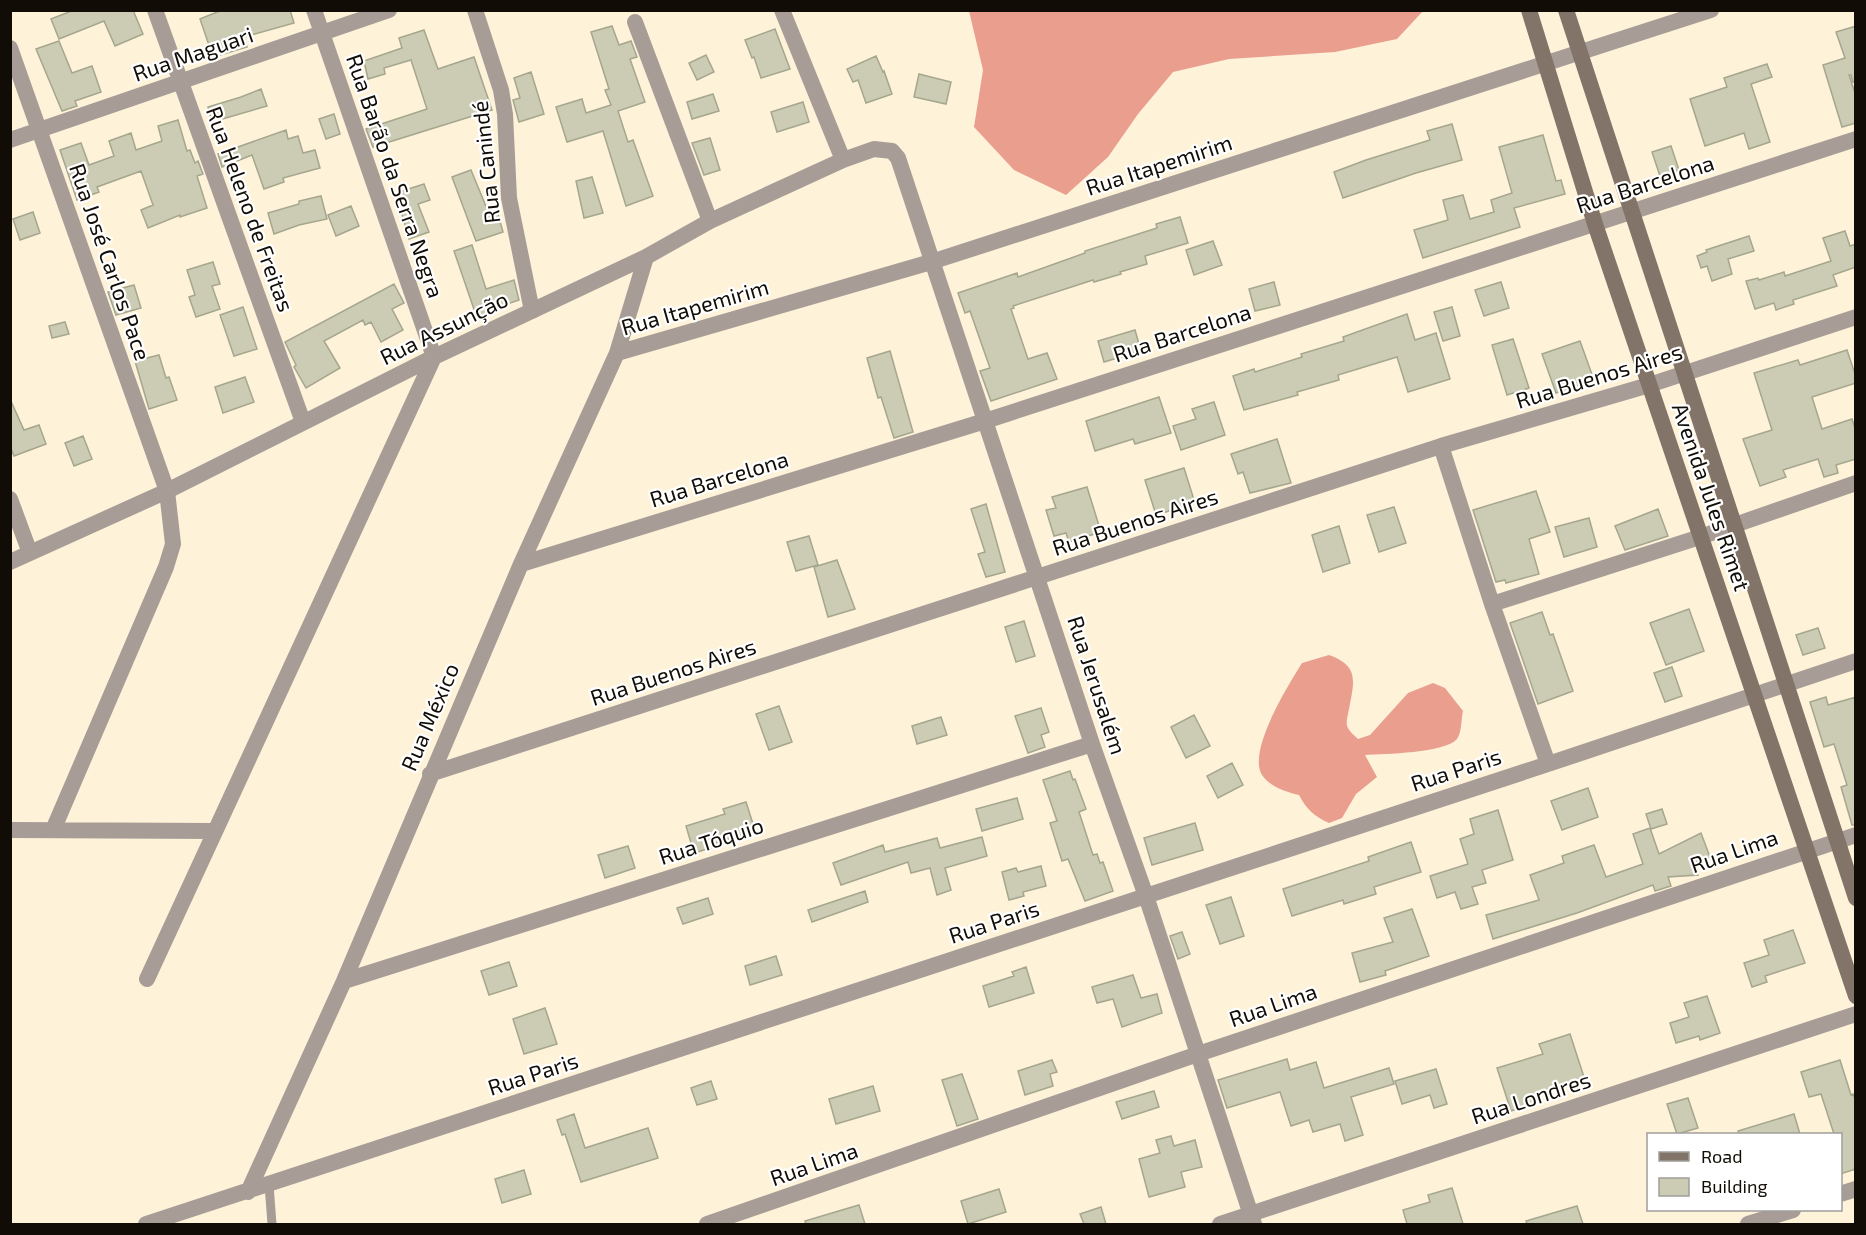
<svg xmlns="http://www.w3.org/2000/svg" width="1866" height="1235" viewBox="0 0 1866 1235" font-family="'Exo 2',sans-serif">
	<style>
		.forest { fill: #ea9e8e }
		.building { fill: #cbccb3; stroke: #a5a68e; stroke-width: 1.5 }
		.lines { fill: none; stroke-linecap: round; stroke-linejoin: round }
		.service { stroke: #a79d96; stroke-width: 9 }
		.minor { stroke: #a79d96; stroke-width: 16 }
		.secondary { stroke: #83746a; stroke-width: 16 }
		.labels { text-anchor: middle; stroke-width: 4.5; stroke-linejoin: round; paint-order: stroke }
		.street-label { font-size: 22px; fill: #110d06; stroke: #fff }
	</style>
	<rect width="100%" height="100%" fill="#fef2d9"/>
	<path class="forest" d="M969,11H1423L1397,39L1335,52L1229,59L1173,72L1138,114L1108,157L1066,195L1014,170L974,127L983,70Z
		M1329,655C1360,666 1354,682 1349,709C1348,715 1345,723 1348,728C1350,732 1355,736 1358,739L1370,735L1408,693L1433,683L1445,688L1463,711C1461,719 1462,732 1457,739C1445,753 1384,754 1365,755L1377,777L1356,794L1342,818L1329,823C1314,816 1307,810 1299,795C1287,792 1270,787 1262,775C1247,751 1289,684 1302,663Z"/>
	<path class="building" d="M74,10H133L143,34L115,46L104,21L59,39L51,19Z
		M222,10H290L294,23L244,37L247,47L213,57L200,19Z
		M612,26L619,45L631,41L637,57L630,59L645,102L618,111L628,142L633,140L653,196L626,206L603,131L567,142L556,107L582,99L586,113L611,105L605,90L609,89L591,32Z
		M1856,26V82H1853L1851,75H1849L1856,96V123L1842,127L1823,65L1845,58L1836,32Z
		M775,29L790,69L761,78L754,57L752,58L745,40Z
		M424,30L438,69L474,57L492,110L373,147L366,129L427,109L411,60L384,68L385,74L368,79L364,61L402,48L399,38Z
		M59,41L72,73L92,66L101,92L75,101L77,106L62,111L36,49Z
		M706,55L714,72L697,80L689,63Z
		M876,56L883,72L884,71L892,94L866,103L858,80L853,82L847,69Z
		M1767,64L1772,77L1751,84L1770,142L1749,149L1744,133L1705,146L1690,99L1727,87L1724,78Z
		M531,72L544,114L519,122L513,100L520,98L514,78Z
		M919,74L951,82L946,104L914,97Z
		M261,89L267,106L212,122L208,107L241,97Z
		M713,94L719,111L692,119L687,102Z
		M803,102L809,122L777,132L771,112Z
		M334,114L340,134L326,139L319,119Z
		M178,120L187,151L190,150L195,163L198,161L203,174L197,176L207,208L180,217V215L148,228L141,210L153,205L141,171L97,187L99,192L77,200L60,150L81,143L89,165L114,156L109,141L131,133L136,150L162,141L158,126Z
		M1452,124L1462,160L1416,173L1343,198L1334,172L1366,160L1430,140L1427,131Z
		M286,130L288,139L298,136L303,153L315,150L320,168L283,178L284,182L264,189L252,155L222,167L218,154Z
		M1543,135L1556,181L1561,180L1565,194L1514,208L1520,227L1423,258L1414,230L1448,220L1443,200L1463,195L1470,219L1494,212L1491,200L1512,193L1499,147Z
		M710,138L720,170L704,175L692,143Z
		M1671,146L1679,170L1660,176L1652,152Z
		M471,170L490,216L498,214L503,232L476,241L452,177Z
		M592,177L603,213L584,218L576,181Z
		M424,184L430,200L418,204L429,232L409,239L396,193Z
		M321,196L327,219L299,225L274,234L268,213L299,204V201Z
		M351,206L359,226L336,236L328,215Z
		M33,212L40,233L20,240L13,219Z
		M1180,217L1188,243L1145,256L1147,264L1120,272L1121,274L1094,282L1093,280L1013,306L1014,308L1011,309L1028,359L1047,353L1057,379L991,401L980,371L990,368L970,311L965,313L958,293L1017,273L1018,277L1085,253V251L1157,228L1156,224Z
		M1845,231L1850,246L1856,244V267L1833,275L1837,286L1793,300L1794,304L1776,310L1774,303L1755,309L1746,281L1758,278L1759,280L1784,272L1785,276L1831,261L1823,238Z
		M1749,236L1754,251L1728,259L1732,274L1712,281L1707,266L1701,268L1697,256L1707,252L1706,250Z
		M1213,241L1222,265L1194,275L1186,250Z
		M472,245L486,289L514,280L519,300L493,309L494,313L477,318L454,251Z
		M213,262L220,284L212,286L220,309L196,317L189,297L195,295L187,270Z
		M1274,282L1280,305L1255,311L1249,289Z
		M1501,282L1509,308L1484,316L1475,290Z
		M394,284L404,303L392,309L403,330L381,342L371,322L365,325L363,320L324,341L340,368L306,388L294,367L296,365L285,342Z
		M134,285L141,308L116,315L108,292Z
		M243,307L257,349L234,356L220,315Z
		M1452,307L1460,336L1443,341L1434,312Z
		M1407,314L1415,340L1436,333L1450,379L1408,392L1397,357L1338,375L1339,380L1297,392L1298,395L1244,410L1233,376L1254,369L1255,372L1302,357L1301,354L1344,341L1343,337Z
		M65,322L69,334L52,338L49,326Z
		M1135,330L1141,351L1104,362L1098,341Z
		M1513,339L1529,388L1507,395L1492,345Z
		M1580,341L1594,380L1556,393L1542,354Z
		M1847,350L1856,377V383L1812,397L1822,429L1852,419L1856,431V459L1836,465L1838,473L1824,477L1818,459L1783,470L1786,477L1760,486L1743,439L1772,430L1754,373L1798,360L1800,365Z
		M890,351L913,432L894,438L881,397L878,398L867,358Z
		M159,355L166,378L169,377L177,400L149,409L135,361Z
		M245,377L254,402L223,413L215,387Z
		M1159,397L1171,433L1135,444L1133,439L1095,451L1086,421Z
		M10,399L24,430L39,425L46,444L14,456L10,446Z
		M1214,402L1225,435L1181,450L1173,426L1196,419L1192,409Z
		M83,436L92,459L74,466L65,443Z
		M1277,439L1291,483L1250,493L1243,472L1238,474L1231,454Z
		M1184,468L1195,503L1156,515L1145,480Z
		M1087,487L1101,532L1069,542L1066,533L1054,536L1046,510L1056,508L1052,497Z
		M1536,491L1550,532L1529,539L1539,574L1506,583L1505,580L1496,582L1473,510Z
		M986,504L1005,572L986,577L978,554L985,552L971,509Z
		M1394,507L1406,543L1379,552L1367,515Z
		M1658,509L1668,536L1625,550L1615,526Z
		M1589,518L1597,547L1564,557L1555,527Z
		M1339,526L1350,563L1323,572L1312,535Z
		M809,536L818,565L796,571L787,542Z
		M837,560L855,609L828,617L814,567Z
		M1689,609L1704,651L1666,665L1650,623Z
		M1542,612L1550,635L1553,634L1573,691L1538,704L1510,623Z
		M1024,621L1035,656L1016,662L1005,627Z
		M1818,628L1825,648L1803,655L1796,635Z
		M1672,667L1682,696L1665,702L1654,673Z
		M1826,697L1828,705L1856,697V825H1852L1841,787L1847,785L1834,744L1824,747L1810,702Z
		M779,706L792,742L769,750L756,714Z
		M1041,708L1049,732L1041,735L1045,747L1028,753L1015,716Z
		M1194,715L1210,746L1186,758L1171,727Z
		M941,717L947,735L917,744L912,726Z
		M1232,763L1243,785L1218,798L1207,776Z
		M1070,771L1073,780L1075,779L1086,809L1079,812L1093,855L1097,854L1100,863L1103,862L1113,891L1085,901L1068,859L1062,861L1050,823L1057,821L1043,780Z
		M1588,788L1598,817L1562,830L1551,801Z
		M1017,798L1023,819L982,831L976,809Z
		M746,802L755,830L716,843L717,846L694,853L686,826L725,814L723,809Z
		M1662,809L1667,824L1651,829L1646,814Z
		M1498,810L1513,860L1482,870L1486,883L1472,887L1478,904L1461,909L1455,892L1437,898L1430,876L1468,864L1460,839L1474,834L1470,819Z
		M1195,823L1203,850L1152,865L1144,838Z
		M1650,828L1659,854L1701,833L1710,857L1692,864L1698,875L1668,877L1671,886L1655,891L1653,885L1577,913L1493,939L1486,915L1539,900L1530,875L1564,863L1562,856L1594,845L1606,877L1643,864L1633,834Z
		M982,837L987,856L945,868L951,890L937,895L930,868L911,873L908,862L841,885L833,863L883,845L885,852L937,838L940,848Z
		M1411,842L1421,872L1374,887L1376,894L1344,904L1343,900L1292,916L1283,889L1369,861L1368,857Z
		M628,846L635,868L605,878L598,855Z
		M1041,866L1046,886L1023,892L1024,896L1009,900L1002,872L1016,868L1018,872Z
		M865,891L868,902L812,922L808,910Z
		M1231,897L1244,936L1220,944L1206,905Z
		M708,898L713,914L683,924L677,908Z
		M1412,909L1429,956L1385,971L1386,975L1360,982L1352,953L1393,942L1384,918Z
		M1793,930L1805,963L1765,976L1767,982L1752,987L1744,963L1769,955L1764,940Z
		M1182,932L1190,954L1178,959L1170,936Z
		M776,956L782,975L750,985L745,966Z
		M509,962L517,986L489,995L481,971Z
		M1026,967L1034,993L989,1007L983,986L1014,976L1012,972Z
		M1133,975L1141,998L1157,994L1162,1013L1122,1027L1113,999L1097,1003L1092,987Z
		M1707,996L1720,1033L1700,1040L1699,1036L1676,1043L1670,1023L1689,1017L1684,1003Z
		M545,1008L557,1044L524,1054L513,1019Z
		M1570,1034L1584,1077L1539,1092L1542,1101L1511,1111L1497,1068L1543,1054L1539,1044Z
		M1287,1059L1290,1070L1316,1062L1324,1088L1389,1068L1394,1084L1351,1097L1363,1135L1345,1141L1340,1124L1313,1132L1309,1120L1291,1126L1280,1092L1227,1108L1218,1080Z
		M1052,1060L1057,1072L1050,1074L1053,1086L1025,1095L1018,1071Z
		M1840,1060L1851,1095L1853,1094L1856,1101V1169L1840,1174V1134H1834L1821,1094L1809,1097L1801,1072Z
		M1436,1069L1447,1104L1434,1108L1430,1095L1402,1104L1395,1081Z
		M962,1074L978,1119L957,1126L942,1080Z
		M711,1081L717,1099L697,1105L691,1088Z
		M873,1086L880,1111L836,1124L829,1099Z
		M1154,1091L1159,1107L1122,1119L1116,1102Z
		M1688,1098L1698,1128L1677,1134L1667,1104Z
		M574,1114L585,1148L648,1128L658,1158L581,1182L565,1134L562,1135L557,1120Z
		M1794,1114L1800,1134H1739L1738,1131Z
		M1171,1136L1174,1146L1195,1140L1202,1167L1181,1172L1185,1187L1149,1197L1139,1159L1160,1153L1156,1140Z
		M524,1170L531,1194L502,1203L495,1179Z
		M1452,1188L1463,1224H1407L1403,1210L1430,1202L1428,1195Z
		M999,1189L1006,1212L968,1224L961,1201Z
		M859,1205L865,1224H806L805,1221Z
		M1577,1206L1583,1224H1527L1526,1221Z
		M1101,1207L1106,1224H1084L1080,1214Z"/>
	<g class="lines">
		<path class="service" d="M269,1185L272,1224"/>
		<path class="minor" d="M155,10L303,422
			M475,10L501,90L505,114L509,198L532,311
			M782,10L843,160
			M635,22L710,221
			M10,48L167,491L173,544L166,567L53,830
			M10,140L389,10
			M617,353L931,262L1711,10
			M1441,446L1492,604L1548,764
			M10,499L30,553
			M10,562L167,491L434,357L646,257L710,221L843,160L874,149L892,151L898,158L1092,744L1146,896L1254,1224
			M521,564L985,421L1856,139
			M1492,604L1700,537L1856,483
			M430,774L1441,446L1649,385L1856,317
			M10,830L214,831
			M147,979L434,357L314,10
			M344,981L1092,744
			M248,1192L344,981L521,564L617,353L646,257
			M1840,1194L1856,1189
			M146,1224L1548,764L1856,661
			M707,1224L1198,1054L1856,835
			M1220,1224L1856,1014
			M1748,1224L1793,1210"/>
		<path class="secondary" d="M1529,10L1595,224L1856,996
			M1566,10L1856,898"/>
	</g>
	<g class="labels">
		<g class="street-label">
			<text transform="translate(193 54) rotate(-19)" y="8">Rua Maguari</text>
			<text transform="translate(486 162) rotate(-96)" y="8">Rua Canindé</text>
			<text transform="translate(1159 165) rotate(-18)" y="8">Rua Itapemirim</text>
			<text transform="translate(395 176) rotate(71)" y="8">Rua Barão da Serra Negra</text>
			<text transform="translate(1645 184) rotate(-18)" y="8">Rua Barcelona</text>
			<text transform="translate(250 209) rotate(70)" y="8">Rua Heleno de Freitas</text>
			<text transform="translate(110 262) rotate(71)" y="8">Rua José Carlos Pace</text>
			<text transform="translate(695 307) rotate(-16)" y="8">Rua Itapemirim</text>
			<text transform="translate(444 328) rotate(-26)" y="8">Rua Assunção</text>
			<text transform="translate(1182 333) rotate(-18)" y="8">Rua Barcelona</text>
			<text transform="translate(1599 376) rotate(-17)" y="8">Rua Buenos Aires</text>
			<text transform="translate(719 479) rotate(-17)" y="8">Rua Barcelona</text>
			<text transform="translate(1711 497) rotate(71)" y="8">Avenida Jules Rimet</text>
			<text transform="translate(1135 522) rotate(-18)" y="8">Rua Buenos Aires</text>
			<text transform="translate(673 672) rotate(-18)" y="8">Rua Buenos Aires</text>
			<text transform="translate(1097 685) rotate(72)" y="8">Rua Jerusalém</text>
			<text transform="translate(430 717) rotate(-67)" y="8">Rua México</text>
			<text transform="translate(1456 770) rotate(-18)" y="8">Rua Paris</text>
			<text transform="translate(711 841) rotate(-18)" y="8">Rua Tóquio</text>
			<text transform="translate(1734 851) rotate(-19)" y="8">Rua Lima</text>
			<text transform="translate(994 922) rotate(-18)" y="8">Rua Paris</text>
			<text transform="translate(1273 1005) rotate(-19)" y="8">Rua Lima</text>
			<text transform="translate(533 1074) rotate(-18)" y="8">Rua Paris</text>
			<text transform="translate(1531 1098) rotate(-18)" y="8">Rua Londres</text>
			<text transform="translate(814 1164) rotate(-19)" y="8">Rua Lima</text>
		</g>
	</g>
	<rect width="1866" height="1235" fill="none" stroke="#110d06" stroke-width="24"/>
	<rect x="1647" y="1133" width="195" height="78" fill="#ffffff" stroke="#a09e9b" stroke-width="1.5"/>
	<rect x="1659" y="1152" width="30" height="9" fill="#83746a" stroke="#a09e9b" stroke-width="1.5"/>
	<text x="1701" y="1163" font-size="18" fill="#110d06">Road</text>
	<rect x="1659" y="1178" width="30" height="18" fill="#cbccb3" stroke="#a09e9b" stroke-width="1.5"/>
	<text x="1701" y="1193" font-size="18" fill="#110d06">Building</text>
</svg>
